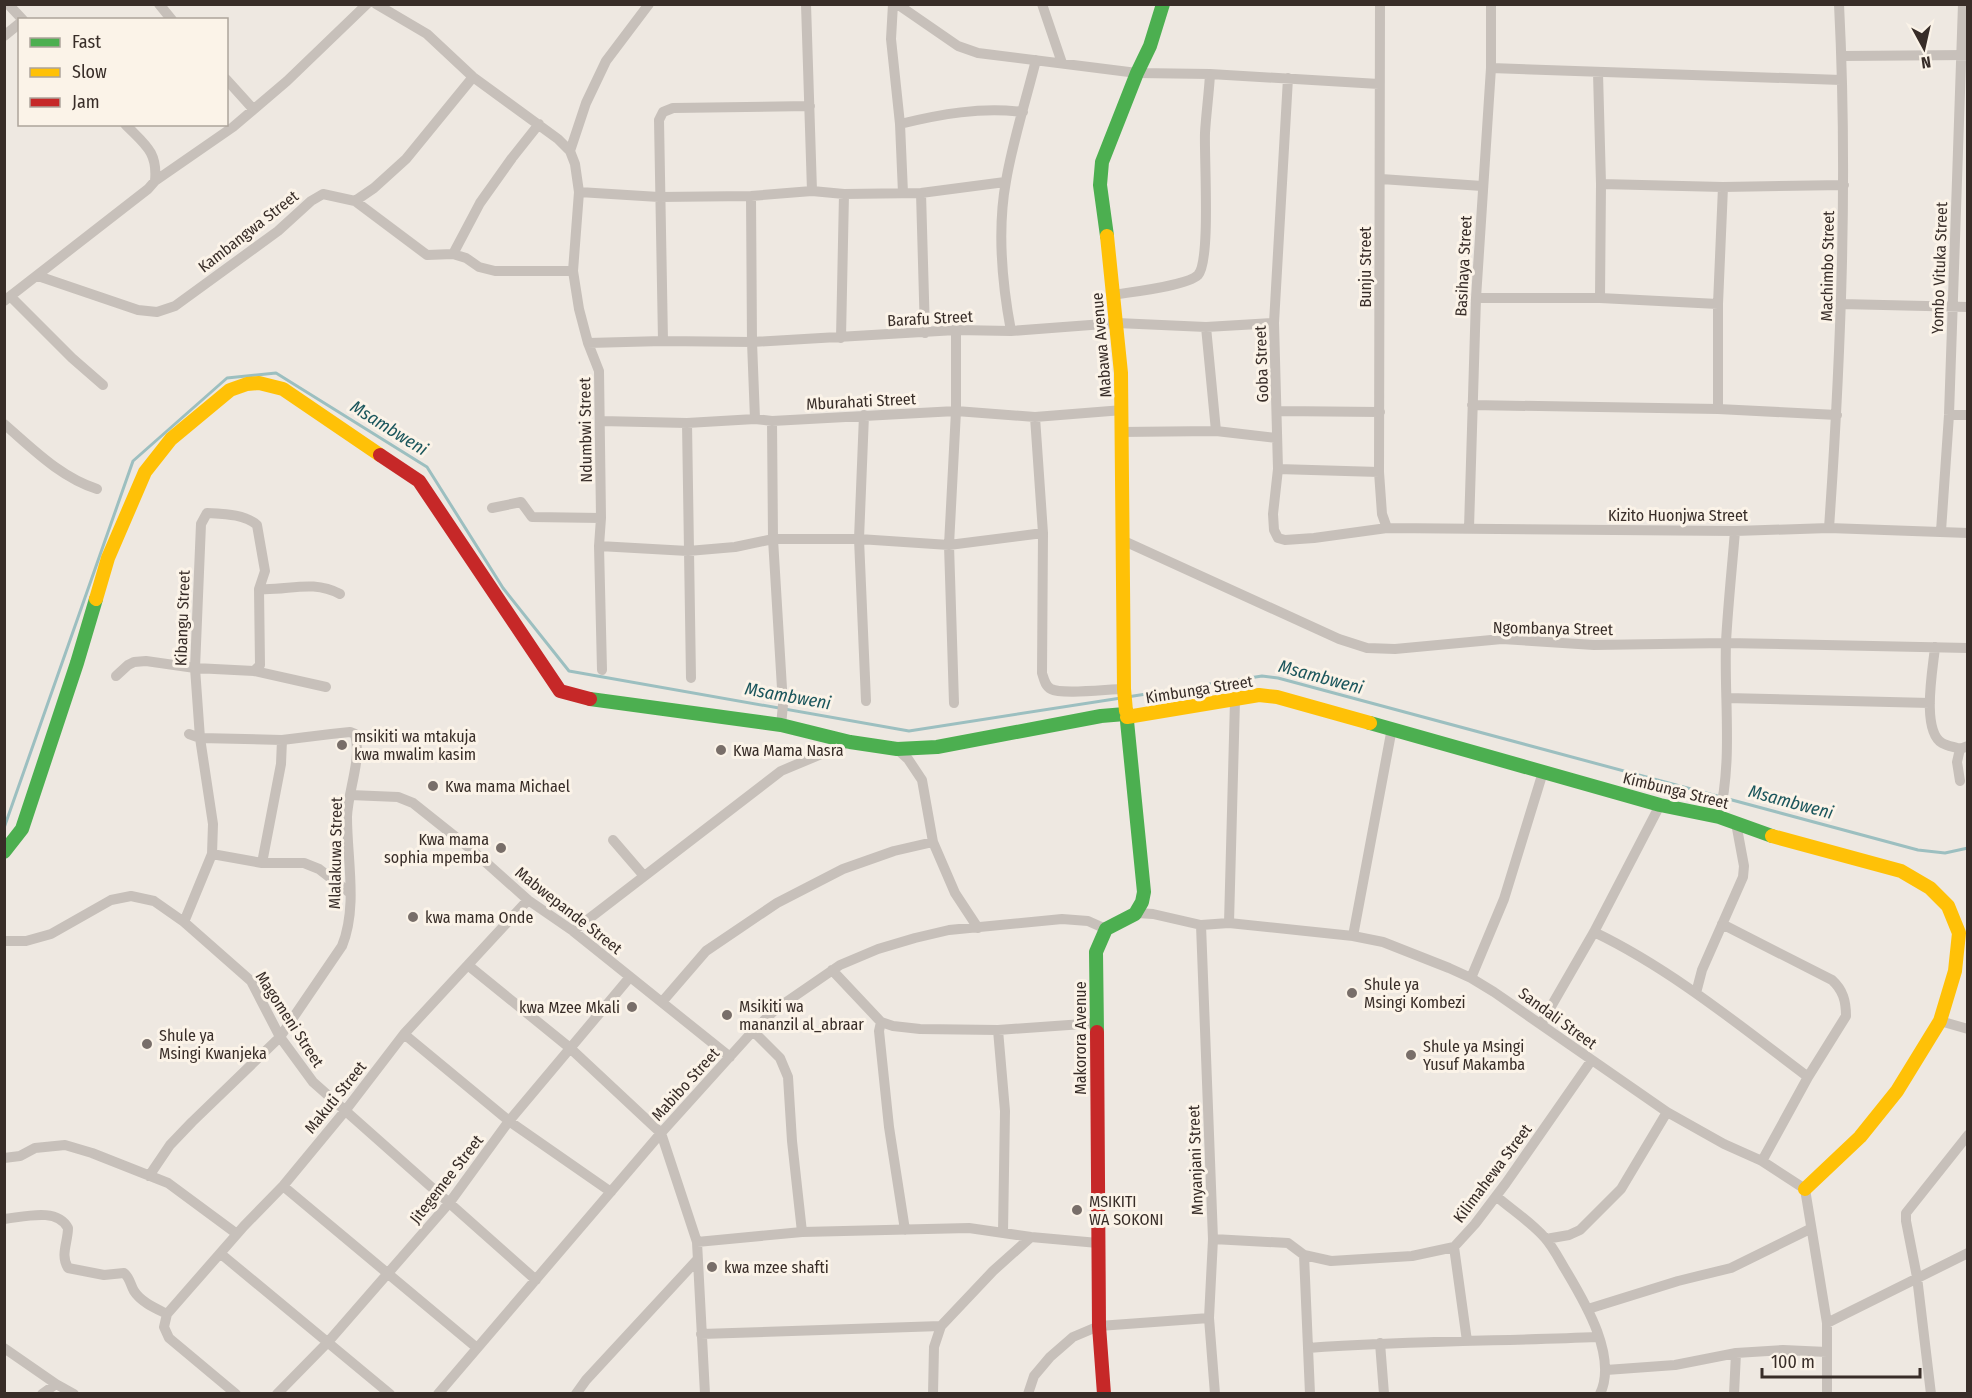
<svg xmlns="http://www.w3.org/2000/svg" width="1972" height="1398" viewBox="0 0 1972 1398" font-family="'Fira Sans Condensed',sans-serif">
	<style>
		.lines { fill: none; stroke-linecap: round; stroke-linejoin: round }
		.stream { stroke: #9cbfc0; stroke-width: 3 }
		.street { stroke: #c7c0ba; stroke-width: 10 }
		.fast { stroke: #4caf50; stroke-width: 14 }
		.slow { stroke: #ffc107; stroke-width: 14 }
		.jam { stroke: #c62828; stroke-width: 14 }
		.poi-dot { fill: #786e69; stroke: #fbf3e8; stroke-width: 2 }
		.labels { text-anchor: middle; stroke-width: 6; stroke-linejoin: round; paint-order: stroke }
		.street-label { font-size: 16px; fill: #382d28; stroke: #fbf3e8 }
		.poi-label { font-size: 16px; fill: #382d28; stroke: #fbf3e8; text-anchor: start }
		.water-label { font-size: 18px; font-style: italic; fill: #1b565c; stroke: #fbf3e8 }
	</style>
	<rect width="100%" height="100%" fill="#eee8e1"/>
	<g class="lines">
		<path class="stream" d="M1127,697L1262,676L1278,678L1918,850L1945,853L1968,848
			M4,828L133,461L227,378L276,373L427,467L503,588L569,671L909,731L1121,698"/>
		<path class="street" d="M8,4L23,20
			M159,4L172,20
			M376,4L427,34L473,77L558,139L570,151L575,164L579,192L573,271L579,309L588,343L599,371L601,518L599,546L602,670
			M806,4L812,191
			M893,4L891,39L900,124L903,193
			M897,4L958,46L978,53L1137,73L1210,74L1379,84
			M1042,4L1062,63
			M1380,4L1379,472L1382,514L1387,528
			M4,36L20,23
			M1842,56L1967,55
			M1491,68L1841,80
			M1598,73L1601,184L1600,298
			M1288,78L1274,323L1278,469L1273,514L1274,530L1278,538L1285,540L1314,538L1387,528L1735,531L1829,528L1968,533
			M226,79L253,109
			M125,124C144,144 158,151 155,181
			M900,124C941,114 980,107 1023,112
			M570,151L586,103L606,61L649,4
			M1381,179L1482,186
			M1601,184L1723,187L1844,185
			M579,192L659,197L751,196L812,191L844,194L921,193L1005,182
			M921,193L925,333
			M751,196L752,342L755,419
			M355,201L374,188L406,159L473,77
			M453,254L480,203L512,158L539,124
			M38,276L138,310L157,312L175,306L278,231L311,201L323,194L355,201L427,255L453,254L466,258L479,267L495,271H573
			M1113,295C1130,292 1187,286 1198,275C1211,261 1204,158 1205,133C1206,114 1209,94 1210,74
			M11,297L72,358L103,385
			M1476,298H1600L1718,304
			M4,301L148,189L155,181L233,127L287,81L367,4
			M1841,304L1968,307
			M1206,327L1216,431
			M1011,331C1002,283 997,230 1006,181C1013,140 1026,100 1036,60
			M841,338L844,194
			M663,341L659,120L663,112L673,108L810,106
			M588,343L663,341L752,342L956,330L1011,331L1117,323L1206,327L1274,323
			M1472,405L1718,409L1837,415
			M1718,409V304L1723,187
			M1278,411L1380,412
			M864,415L859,539L866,701
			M1949,415H1968
			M1035,417L1043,533L1042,673C1044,679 1045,686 1051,689C1062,695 1109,689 1124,689
			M601,421L687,423L755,419L772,421L956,411L1035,417L1123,410
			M772,421L773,539L783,705L781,725
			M687,423L691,678
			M4,424C33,449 60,477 97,489
			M1120,432L1216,431L1277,438
			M1278,469L1379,472
			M492,508L521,502L532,517L601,518
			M1469,528L1476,298L1491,68V4
			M1829,528C1841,354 1848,179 1839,4
			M1941,531L1949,415L1963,4
			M1124,541L1339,639L1367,648L1395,649L1502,639L1594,645L1726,643L1968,648
			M599,546L688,551L735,547L773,539H859L949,545L1043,533
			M259,589C288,591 312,579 340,594
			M1935,647C1933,669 1921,730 1942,743C1947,746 1955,747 1960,749
			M116,676L128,665L134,662L146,661L195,668L254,671L326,687
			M1727,698L1930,703
			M954,703L949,545L956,411V330
			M897,749L908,759L922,780L933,842L955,893L978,928
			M1960,781L1957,762L1960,749L1968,746
			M350,795L398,797L413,803L472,850L528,900L573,931L730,1057
			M1719,817C1733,760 1724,699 1726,642C1728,605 1732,568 1735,531
			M613,840L644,876
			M212,854L262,863H304L319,869L350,893
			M262,863L281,764L282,740
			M1137,913L1153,914L1201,925L1229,923L1353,936L1383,942L1449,968L1471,978L1494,992L1667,1112L1724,1144L1762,1161L1805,1189L1827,1323
			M184,922L212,854L213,824L200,738L195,668L201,524L207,513C224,514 244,514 257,525L265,571L259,589L260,665L254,671
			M1229,923L1235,700
			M1722,924L1832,980C1843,990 1846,1001 1846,1016L1808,1077L1762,1161
			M1201,925L1213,1239L1209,1318L1215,1394
			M573,931L781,771L850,742
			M1594,932C1671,969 1739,1025 1808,1077
			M1353,936L1392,728
			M4,941H26L51,934L111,900L131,896L154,901L184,922L251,981L280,1037L313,1082L536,1280
			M469,966L570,1048L661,1133L697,1242L705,1394
			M832,970L881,1022L893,1026L920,1029L998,1030L1097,1023
			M1471,978L1504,899L1543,772
			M1696,993L1702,970L1743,877L1744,866L1736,823
			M662,1002L706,951L777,903L843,869L894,851L933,842
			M1940,1021L1968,1029
			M881,1022L879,1031L889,1127L905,1230
			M1541,1024L1594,932L1660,805
			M998,1030L1005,1111L1003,1232
			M753,1031L780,1058L788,1077L792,1141L802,1232
			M404,1034L509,1121L611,1192
			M4,1158L20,1156L35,1148L65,1145L92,1153L168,1183L237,1234
			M149,1176L170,1145L192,1122L280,1037L342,946C358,907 347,859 347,817C348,790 362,760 355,734L350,732L331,734L282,740L200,738L189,734
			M283,1186L477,1348
			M1496,1196C1512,1210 1531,1222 1545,1238C1553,1247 1559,1259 1565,1269C1584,1301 1618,1356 1600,1394
			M4,1219C24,1217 57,1207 68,1228C68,1242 60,1255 68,1268L104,1275L124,1273C130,1278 130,1284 134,1291C141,1302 155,1308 167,1314
			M1213,1239L1288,1243L1304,1255L1331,1261L1412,1256L1454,1247L1475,1224L1506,1183L1591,1061
			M1546,1239L1569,1235L1580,1230L1621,1189L1667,1112
			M697,1242L802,1232L969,1228L1031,1237L1098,1243
			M1454,1247L1467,1341
			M221,1254L390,1394
			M1304,1255L1310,1394
			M1588,1309L1678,1281L1731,1268L1810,1229
			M701,1334L941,1326
			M1380,1343L1384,1394
			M4,1348L56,1384
			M1308,1348C1405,1341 1502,1341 1598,1337
			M1606,1370L1675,1365L1736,1353L1783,1350L1827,1352
			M42,1394L56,1384L74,1394
			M236,1394L169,1338L164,1327L167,1314L244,1226L283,1186L345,1111L404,1034L528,900
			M277,1394L328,1342L450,1202L509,1121L630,977
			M438,1394L661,1133L753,1031L776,1009L840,965L878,949L915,938L949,930L1062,919L1088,921L1106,929
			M576,1394L586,1380L697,1260
			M933,1394L934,1347L941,1326L993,1271L1031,1237
			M1028,1394L1034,1376L1050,1357L1073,1337L1099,1326L1209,1318
			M1734,1394L1736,1353
			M1827,1394V1323L1968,1253
			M1931,1394L1917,1277L1906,1221V1213L1968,1135"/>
		<path class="fast" d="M1107,236L1100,185L1102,162L1137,73L1150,46L1163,4
			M590,699L781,725L850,742L897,749L937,747L1101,716L1125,714
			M1370,723L1660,805L1719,817L1772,836
			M4,852L22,829L77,663L96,599
			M1097,1032L1096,952L1106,929L1135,914L1142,902L1144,892L1126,711"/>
		<path class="slow" d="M1107,236L1121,373L1124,689L1126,711
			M96,599L108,558L145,472L171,439L230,390L247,384L259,383L283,389L380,455
			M1127,717L1259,695L1277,697L1370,723
			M1772,836L1901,871L1930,888L1948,906L1959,933L1955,971L1940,1021L1897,1091L1860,1137L1805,1189"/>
		<path class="jam" d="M380,455L419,481L560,691L590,699
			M1097,1032L1099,1326L1104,1394"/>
	</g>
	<g class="poi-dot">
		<circle cx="342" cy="745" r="6"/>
		<circle cx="721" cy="750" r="6"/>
		<circle cx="433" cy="786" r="6"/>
		<circle cx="501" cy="848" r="6"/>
		<circle cx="413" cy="917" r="6"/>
		<circle cx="1352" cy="993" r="6"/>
		<circle cx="632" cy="1007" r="6"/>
		<circle cx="727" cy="1015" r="6"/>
		<circle cx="147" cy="1044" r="6"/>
		<circle cx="1411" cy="1055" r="6"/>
		<circle cx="1077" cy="1210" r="6"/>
		<circle cx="712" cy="1267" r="6"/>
	</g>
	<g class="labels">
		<g class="street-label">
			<text transform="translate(248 231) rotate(-38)" y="6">Kambangwa Street</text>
			<text transform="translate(1463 266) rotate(-87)" y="6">Basihaya Street</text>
			<text transform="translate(1827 266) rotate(-89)" y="6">Machimbo Street</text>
			<text transform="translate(1365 267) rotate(-90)" y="6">Bunju Street</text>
			<text transform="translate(1939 268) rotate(-88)" y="6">Yombo Vituka Street</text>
			<text transform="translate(930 318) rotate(-3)" y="6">Barafu Street</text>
			<text transform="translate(1101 345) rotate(-95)" y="6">Mabawa Avenue</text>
			<text transform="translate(1261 364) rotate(-92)" y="6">Goba Street</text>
			<text transform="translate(861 401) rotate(-3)" y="6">Mburahati Street</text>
			<text transform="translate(585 430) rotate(-91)" y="6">Ndumbwi Street</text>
			<text x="1678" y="521">Kizito Huonjwa Street</text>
			<text transform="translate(182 618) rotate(-88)" y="6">Kibangu Street</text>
			<text transform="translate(1553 628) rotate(1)" y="6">Ngombanya Street</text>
			<text transform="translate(1199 689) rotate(-9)" y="6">Kimbunga Street</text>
			<text transform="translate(1676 790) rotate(14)" y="6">Kimbunga Street</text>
			<text transform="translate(335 853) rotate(-89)" y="6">Mlalakuwa Street</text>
			<text transform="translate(569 910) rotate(38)" y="6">Mabwepande Street</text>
			<text transform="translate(1558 1018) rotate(36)" y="6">Sandali Street</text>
			<text transform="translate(290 1019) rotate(57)" y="6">Magomeni Street</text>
			<text transform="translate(1080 1038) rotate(-90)" y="6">Makorora Avenue</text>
			<text transform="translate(685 1084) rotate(-48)" y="6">Mabibo Street</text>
			<text transform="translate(335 1097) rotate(-51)" y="6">Makuti Street</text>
			<text transform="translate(1195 1160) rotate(-92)" y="6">Mnyanjani Street</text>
			<text transform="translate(1492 1173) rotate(-53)" y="6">Kilimahewa Street</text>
			<text transform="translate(446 1179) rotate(-52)" y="6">Jitegemee Street</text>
		</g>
		<g class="poi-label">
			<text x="354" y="742">msikiti wa mtakuja<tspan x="354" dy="18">kwa mwalim kasim</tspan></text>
			<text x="733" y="756">Kwa Mama Nasra</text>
			<text x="445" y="792">Kwa mama Michael</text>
			<text x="489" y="845" text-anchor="end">Kwa mama<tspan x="489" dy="18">sophia mpemba</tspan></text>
			<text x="425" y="923">kwa mama Onde</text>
			<text x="1364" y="990">Shule ya<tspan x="1364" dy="18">Msingi Kombezi</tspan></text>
			<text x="739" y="1012">Msikiti wa<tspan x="739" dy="18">mananzil al_abraar</tspan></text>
			<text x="620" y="1013" text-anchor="end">kwa Mzee Mkali</text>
			<text x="159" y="1041">Shule ya<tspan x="159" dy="18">Msingi Kwanjeka</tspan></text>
			<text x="1423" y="1052">Shule ya Msingi<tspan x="1423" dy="18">Yusuf Makamba</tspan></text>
			<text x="1089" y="1207">MSIKITI<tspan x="1089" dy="18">WA SOKONI</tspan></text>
			<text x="724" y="1273">kwa mzee shafti</text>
		</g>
		<g class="water-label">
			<text transform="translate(389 428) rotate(32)" y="6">Msambweni</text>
			<text transform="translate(1321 677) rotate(15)" y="6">Msambweni</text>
			<text transform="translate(788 696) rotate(10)" y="6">Msambweni</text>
			<text transform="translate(1791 802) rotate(15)" y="6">Msambweni</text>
		</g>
	</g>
	<rect width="1972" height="1398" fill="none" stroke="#382d28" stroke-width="12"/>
	<rect x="18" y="18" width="210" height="108" fill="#fbf3e8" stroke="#ada49b" stroke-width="1.5"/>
	<rect x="30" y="38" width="30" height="9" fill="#4caf50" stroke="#ada49b" stroke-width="1.5"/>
	<text x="72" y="48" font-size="18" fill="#382d28">Fast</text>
	<rect x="30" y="68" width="30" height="9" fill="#ffc107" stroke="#ada49b" stroke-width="1.5"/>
	<text x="72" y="78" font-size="18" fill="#382d28">Slow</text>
	<rect x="30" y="98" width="30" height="9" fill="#c62828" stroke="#ada49b" stroke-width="1.5"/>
	<text x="72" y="108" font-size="18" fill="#382d28">Jam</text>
	<g transform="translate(1924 48) rotate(172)" stroke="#fbf3e8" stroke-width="4.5" paint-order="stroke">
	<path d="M0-4.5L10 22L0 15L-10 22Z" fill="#382d28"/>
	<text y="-9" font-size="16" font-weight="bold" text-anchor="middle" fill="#382d28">N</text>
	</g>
	<path d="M1762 1368v9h158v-9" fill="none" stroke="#382d28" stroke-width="3"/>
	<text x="1771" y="1368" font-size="18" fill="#382d28" stroke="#fbf3e8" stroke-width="4.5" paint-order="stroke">100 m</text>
</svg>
